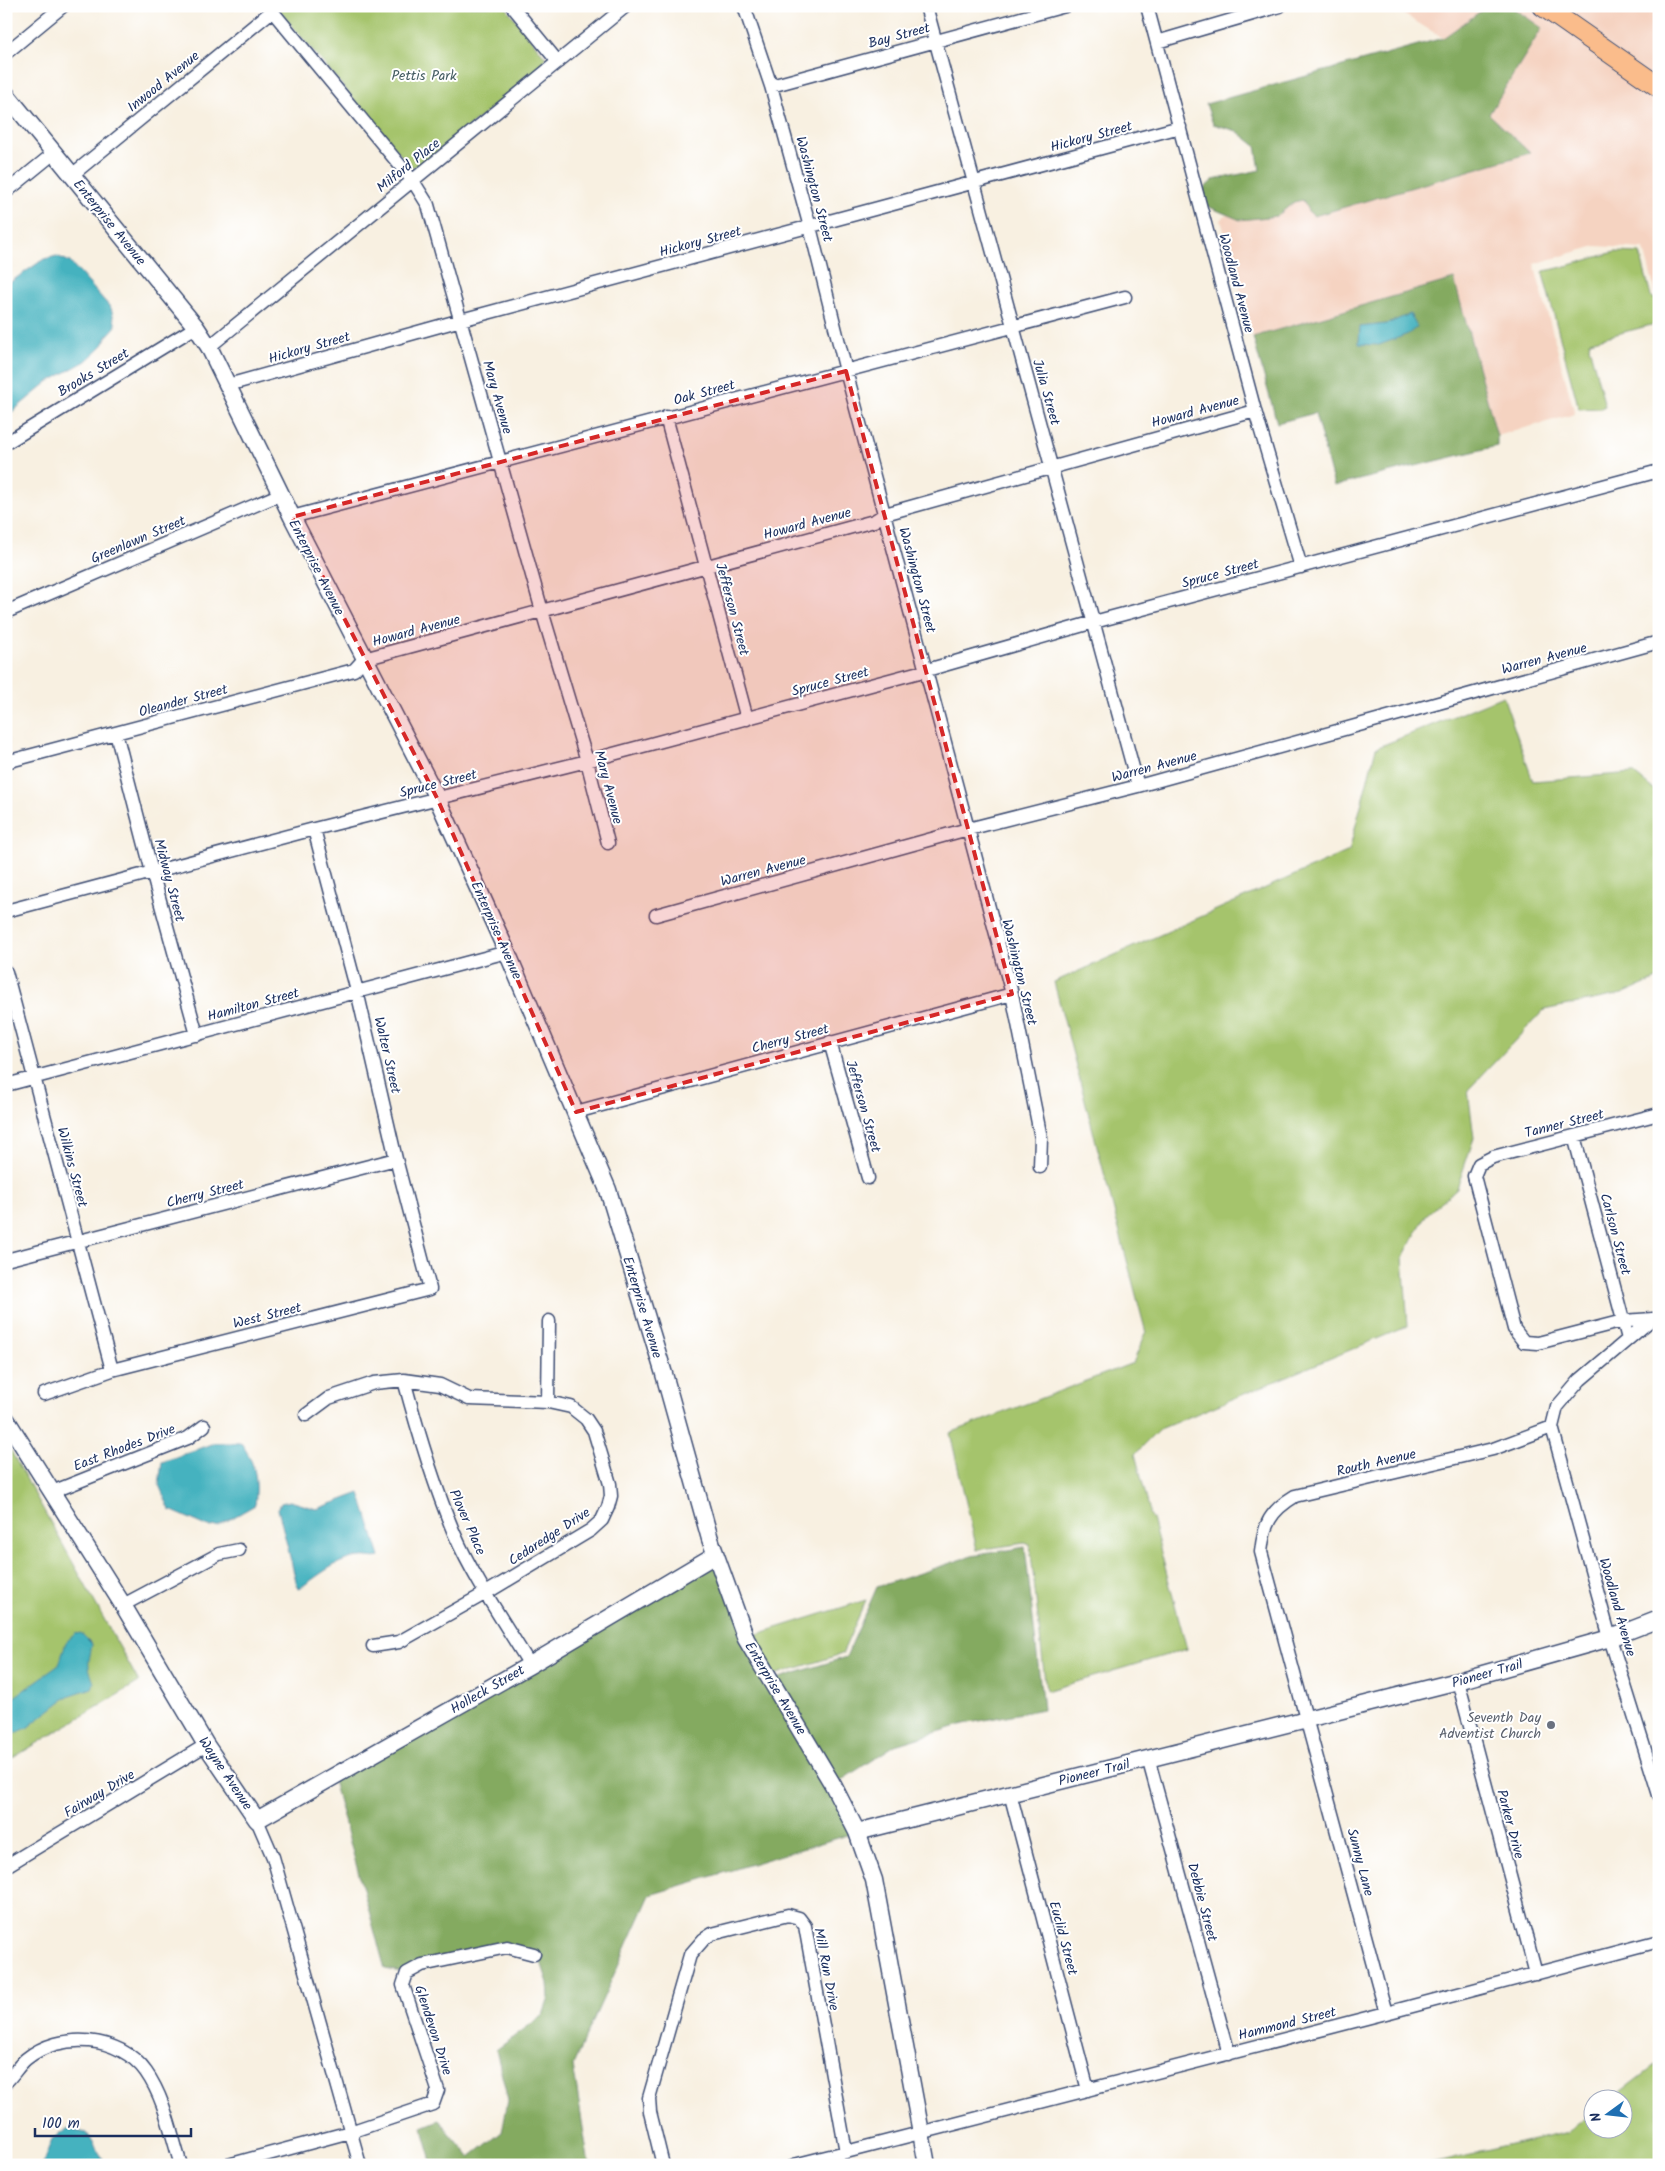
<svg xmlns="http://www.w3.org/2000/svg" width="1665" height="2171" viewBox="0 0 1665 2171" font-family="Kalam,sans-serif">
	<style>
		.built { fill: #f5d3c1 }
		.green { fill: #a5c46c; stroke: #607a65 }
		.forest { fill: #84aa60; stroke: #506c5f; fill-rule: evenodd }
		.water { fill: #44b2bf; stroke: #30708e }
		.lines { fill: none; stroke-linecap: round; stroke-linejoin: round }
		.minor-casing { stroke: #3c4c72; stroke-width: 15 }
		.tertiary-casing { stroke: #3c4c72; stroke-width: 19 }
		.primary-casing { stroke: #3c4c72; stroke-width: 22 }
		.minor { stroke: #fff; stroke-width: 12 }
		.tertiary { stroke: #fff; stroke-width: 16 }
		.primary { stroke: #fabc8b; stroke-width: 20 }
		.marked { fill: #d62828; fill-opacity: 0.2; stroke: #d62828; stroke-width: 4; stroke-dasharray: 10 6; stroke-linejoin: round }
		.worship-dot { fill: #6b7280; stroke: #fff; stroke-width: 2 }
		.labels { text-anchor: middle; stroke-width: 4; stroke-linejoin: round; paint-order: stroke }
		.street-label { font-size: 14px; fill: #1b2f5e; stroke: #fff }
		.park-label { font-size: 14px; fill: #445c62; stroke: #fff }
		.worship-label { font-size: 14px; fill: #5b616d; stroke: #fff; text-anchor: end }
	</style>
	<rect width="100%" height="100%" fill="#fff"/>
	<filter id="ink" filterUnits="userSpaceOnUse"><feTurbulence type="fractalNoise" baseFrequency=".02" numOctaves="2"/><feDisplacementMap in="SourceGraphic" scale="10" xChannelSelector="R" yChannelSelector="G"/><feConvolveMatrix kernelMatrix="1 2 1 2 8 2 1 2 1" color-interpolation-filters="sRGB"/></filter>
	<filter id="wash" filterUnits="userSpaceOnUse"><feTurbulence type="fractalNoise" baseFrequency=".0096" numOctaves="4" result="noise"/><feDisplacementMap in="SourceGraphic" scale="20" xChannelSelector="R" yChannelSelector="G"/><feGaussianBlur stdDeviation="1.12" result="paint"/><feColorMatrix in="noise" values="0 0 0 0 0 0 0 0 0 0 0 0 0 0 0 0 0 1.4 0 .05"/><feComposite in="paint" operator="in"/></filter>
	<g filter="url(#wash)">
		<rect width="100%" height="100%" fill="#f8f0e1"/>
		<path class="built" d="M1390,6H1488L1443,38Z
			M1510,6H1659V294L1656,295L1644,249L1596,246L1534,264L1575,414L1497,436L1454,279L1253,337L1221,220L1227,215L1240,220L1277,216L1294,202L1304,200L1308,211L1529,154L1489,114L1542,28Z"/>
		<path class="green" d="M275,6H505L546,58L539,71L419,166L411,167Z
			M1615,252L1640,253L1651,296L1653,298L1659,299V323L1590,341L1589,346L1605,406L1601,408L1579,409L1543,274L1544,271C1568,267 1591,258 1615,252Z
			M1503,696L1533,781L1633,773L1659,794V978L1622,994L1544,1010L1468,1090L1474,1138L1457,1188L1426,1215L1403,1257L1408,1326L1160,1429L1135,1454L1149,1508V1514L1152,1519L1187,1649L1046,1691L1030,1545L1025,1543L977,1550L950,1433L1133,1363L1146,1333L1054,982L1349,851L1376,748Z
			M6,1442L139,1682L6,1762Z
			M866,1600L842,1654L774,1675L751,1636Z
			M1659,2063V2165H1422L1569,2132L1592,2114V2128H1622V2098H1613Z"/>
		<path class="forest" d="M1488,6H1510L1542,28L1489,114L1530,153L1314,216L1308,211L1303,200L1294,202L1277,216L1240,220L1207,206L1199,193L1213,180L1260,170L1256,146L1237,131L1213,124L1206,104L1443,38Z
			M1454,279L1497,436V446L1334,486L1315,413L1277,423L1253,337ZM1410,315L1359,343L1360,327L1387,324Z
			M1025,1547L1043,1709L964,1724L895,1745L834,1785L857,1832L650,1895L573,2065L589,2165H433L422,2127L439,2120L470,2157L502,2132L508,2100L496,2050L543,2015L549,1998L548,1983L541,1962L534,1954L507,1947L407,1973L385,1969L332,1777L715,1555L770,1681L846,1657L877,1587L972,1556Z"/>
		<path class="water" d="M57,256L70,262L111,308L116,326L108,335L103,345L86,361L48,382L6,417V285L44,259Z
			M1410,314L1417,327L1408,334L1379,345L1359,344L1360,327L1387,324Z
			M214,1443H241C256,1464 258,1480 255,1505L218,1526L209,1527L170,1510L159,1485L162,1462Z
			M360,1493L380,1557C373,1559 368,1556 361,1557C337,1558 318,1577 298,1589L278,1509L281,1503L290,1501L317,1509Z
			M81,1633L92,1644C89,1664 86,1662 94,1683L92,1688L68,1696L27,1728L18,1732L11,1733L6,1729V1703L59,1665L66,1642L75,1634Z
			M67,2129L87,2133L102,2158L104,2165H42L52,2139Z"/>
	</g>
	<g filter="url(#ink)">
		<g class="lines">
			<g class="minor-casing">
				<path id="minor" d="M268,6L413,181L428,205L542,611L587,761L608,843
					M512,6L558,62
					M744,6L771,86L810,227L846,371L1012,994L1041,1138L1040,1167
					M926,6L1138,786
					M1147,6L1255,411L1301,567
					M1157,42L1280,6
					M6,53L63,6
					M771,86L1065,6
					M72,175L272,11
					M6,192L54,153
					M209,347L626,6
					M228,385L461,320L1180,127
					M666,417L747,719
					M6,443L196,327
					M292,517L1125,297
					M6,612L281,494
					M116,733L152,872L197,1035
					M6,762L354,670L364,659L874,521L885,514L1255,411
					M6,911L314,829L587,761L927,670L1094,622L1659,471
					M656,915L968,829L1138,786L1659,642
					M6,972L112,1370
					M830,1042L868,1178
					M6,1085L507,952
					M576,1112L1012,994
					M1574,1136L1628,1339
					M6,1260L396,1159
					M1653,1319L1623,1321L1538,1343L1524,1342L1514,1329L1474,1176L1479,1164L1493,1157L1659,1114
					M404,1380C418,1432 433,1483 454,1533C474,1579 504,1622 530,1665
					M44,1394L112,1370L430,1289L396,1159L357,991L314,829
					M548,1402L549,1321
					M306,1415L329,1398L374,1383L404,1380L440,1385L469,1399L548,1402L571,1407L586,1419L594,1431L610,1484L611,1496L608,1507L602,1520L591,1530L486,1593L399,1642L373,1646
					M1552,1427L1610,1638L1659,1795
					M52,1492L188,1438L204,1426
					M123,1605L219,1554L239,1550
					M1458,1681L1536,1974
					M1148,1758L1229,2054
					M1010,1793L1088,2090
					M257,1820L273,1857L360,2165
					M6,1866L206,1745
					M1386,2013L1261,1552C1264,1524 1270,1511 1295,1496L1493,1449L1552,1427L1557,1407L1580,1380L1652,1319
					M6,2082C13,2075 19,2065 26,2059C60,2031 120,2035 146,2072C165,2099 171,2134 181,2165
					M846,2152L1386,2013L1659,1941
					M228,2165L350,2132L433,2104L438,2090L403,1985L407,1973L422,1965L507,1947L534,1954
					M663,2165L650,2112L649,2098L690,1955L704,1939L712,1934L788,1915L799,1918L805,1926L846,2152L794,2165"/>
			</g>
			<g class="tertiary-casing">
				<path id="tertiary" d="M6,94L196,327L209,347L292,517L437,798L507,952L608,1190L664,1374L710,1539L746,1639L833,1785L857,1832L874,1880L927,2165
					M6,1419L123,1605L206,1745L257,1820L530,1665L715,1555
					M857,1832L1458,1681L1610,1638L1659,1619"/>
			</g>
			<g class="primary-casing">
				<path id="primary" d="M1543,6L1659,87"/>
			</g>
			<use href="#minor" class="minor"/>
			<use href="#tertiary" class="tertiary"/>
			<use href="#primary" class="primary"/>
		</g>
	</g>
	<path class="marked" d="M846,371L1012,994L576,1112L437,798L292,517Z"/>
	<circle class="worship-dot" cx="1551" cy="1725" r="5"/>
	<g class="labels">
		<g class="street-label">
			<text transform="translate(899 35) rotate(-15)" y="5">Bay Street</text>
			<text transform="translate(163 81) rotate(-39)" y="5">Inwood Avenue</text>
			<text transform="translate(1091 136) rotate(-15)" y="5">Hickory Street</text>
			<text transform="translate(408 165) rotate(-39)" y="5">Milford Place</text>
			<text transform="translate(815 189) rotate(75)" y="5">Washington Street</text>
			<text transform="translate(110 222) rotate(51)" y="5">Enterprise Avenue</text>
			<text transform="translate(700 241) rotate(-15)" y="5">Hickory Street</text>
			<text transform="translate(1237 283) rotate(75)" y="5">Woodland Avenue</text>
			<text transform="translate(309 347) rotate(-16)" y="5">Hickory Street</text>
			<text transform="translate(93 372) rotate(-31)" y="5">Brooks Street</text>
			<text transform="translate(704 392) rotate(-15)" y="5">Oak Street</text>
			<text transform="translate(1047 392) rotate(74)" y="5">Julia Street</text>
			<text transform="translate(498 397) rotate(74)" y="5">Mary Avenue</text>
			<text transform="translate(1195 411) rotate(-15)" y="5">Howard Avenue</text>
			<text transform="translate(807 523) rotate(-15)" y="5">Howard Avenue</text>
			<text transform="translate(138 539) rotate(-23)" y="5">Greenlawn Street</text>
			<text transform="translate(317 567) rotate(63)" y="5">Enterprise Avenue</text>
			<text transform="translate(1220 573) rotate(-15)" y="5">Spruce Street</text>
			<text transform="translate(918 580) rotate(75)" y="5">Washington Street</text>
			<text transform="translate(733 609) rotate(75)" y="5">Jefferson Street</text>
			<text transform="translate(416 630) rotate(-15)" y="5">Howard Avenue</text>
			<text transform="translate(1544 658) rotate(-15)" y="5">Warren Avenue</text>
			<text transform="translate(830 681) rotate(-15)" y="5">Spruce Street</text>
			<text transform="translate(183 700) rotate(-15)" y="5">Oleander Street</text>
			<text transform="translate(1154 766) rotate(-15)" y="5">Warren Avenue</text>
			<text transform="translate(438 783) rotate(-14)" y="5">Spruce Street</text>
			<text transform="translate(609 787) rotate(75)" y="5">Mary Avenue</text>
			<text transform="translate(763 870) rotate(-15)" y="5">Warren Avenue</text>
			<text transform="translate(170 880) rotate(75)" y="5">Midway Street</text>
			<text transform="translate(497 930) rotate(66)" y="5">Enterprise Avenue</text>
			<text transform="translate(1020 972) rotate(76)" y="5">Washington Street</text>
			<text transform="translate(253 1004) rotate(-15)" y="5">Hamilton Street</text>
			<text transform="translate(790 1038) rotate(-15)" y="5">Cherry Street</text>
			<text transform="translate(388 1055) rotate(77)" y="5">Walter Street</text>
			<text transform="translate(864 1106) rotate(74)" y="5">Jefferson Street</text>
			<text transform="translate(1564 1123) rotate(-14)" y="5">Tanner Street</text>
			<text transform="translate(73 1167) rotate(75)" y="5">Wilkins Street</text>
			<text transform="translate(205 1193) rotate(-14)" y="5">Cherry Street</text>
			<text transform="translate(1616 1234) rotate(75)" y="5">Carlson Street</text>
			<text transform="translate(643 1307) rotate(73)" y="5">Enterprise Avenue</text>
			<text transform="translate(267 1315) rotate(-14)" y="5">West Street</text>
			<text transform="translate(124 1447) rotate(-21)" y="5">East Rhodes Drive</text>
			<text transform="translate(1376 1462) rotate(-13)" y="5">Routh Avenue</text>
			<text transform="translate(468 1522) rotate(66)" y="5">Plover Place</text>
			<text transform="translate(549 1536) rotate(-33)" y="5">Cedaredge Drive</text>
			<text transform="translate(1618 1607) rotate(74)" y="5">Woodland Avenue</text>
			<text transform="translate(1487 1673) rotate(-16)" y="5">Pioneer Trail</text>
			<text transform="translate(776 1688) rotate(59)" y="5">Enterprise Avenue</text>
			<text transform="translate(487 1689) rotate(-30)" y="5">Holleck Street</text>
			<text transform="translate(1094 1772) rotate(-14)" y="5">Pioneer Trail</text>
			<text transform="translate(226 1773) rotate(56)" y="5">Wayne Avenue</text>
			<text transform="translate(99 1793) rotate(-31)" y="5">Fairway Drive</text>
			<text transform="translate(1511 1824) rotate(75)" y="5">Parker Drive</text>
			<text transform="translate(1361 1862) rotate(75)" y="5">Sunny Lane</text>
			<text transform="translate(1203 1902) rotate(75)" y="5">Debbie Street</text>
			<text transform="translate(1064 1938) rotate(75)" y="5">Euclid Street</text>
			<text transform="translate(827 1969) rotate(79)" y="5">Mill Run Drive</text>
			<text transform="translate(1287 2023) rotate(-14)" y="5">Hammond Street</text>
			<text transform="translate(434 2030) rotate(72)" y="5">Glendevon Drive</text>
		</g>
		<g class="park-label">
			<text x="424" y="80">Pettis Park</text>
		</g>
		<g class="worship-label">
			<text x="1541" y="1722">Seventh Day<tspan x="1541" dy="16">Adventist Church</tspan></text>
		</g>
	</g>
	<rect width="1665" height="2171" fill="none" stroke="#fff" stroke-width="25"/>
	<g transform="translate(1608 2114) rotate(255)"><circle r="24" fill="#ffffff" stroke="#a4acbf"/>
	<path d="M0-4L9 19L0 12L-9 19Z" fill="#1f6fb2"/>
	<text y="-8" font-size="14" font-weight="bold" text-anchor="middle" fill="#1b2f5e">N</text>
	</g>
	<path d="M35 2128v8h156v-8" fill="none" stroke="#1b2f5e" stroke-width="2.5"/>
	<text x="42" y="2128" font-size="15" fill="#1b2f5e" stroke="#ffffff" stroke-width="4" paint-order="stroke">100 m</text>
</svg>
